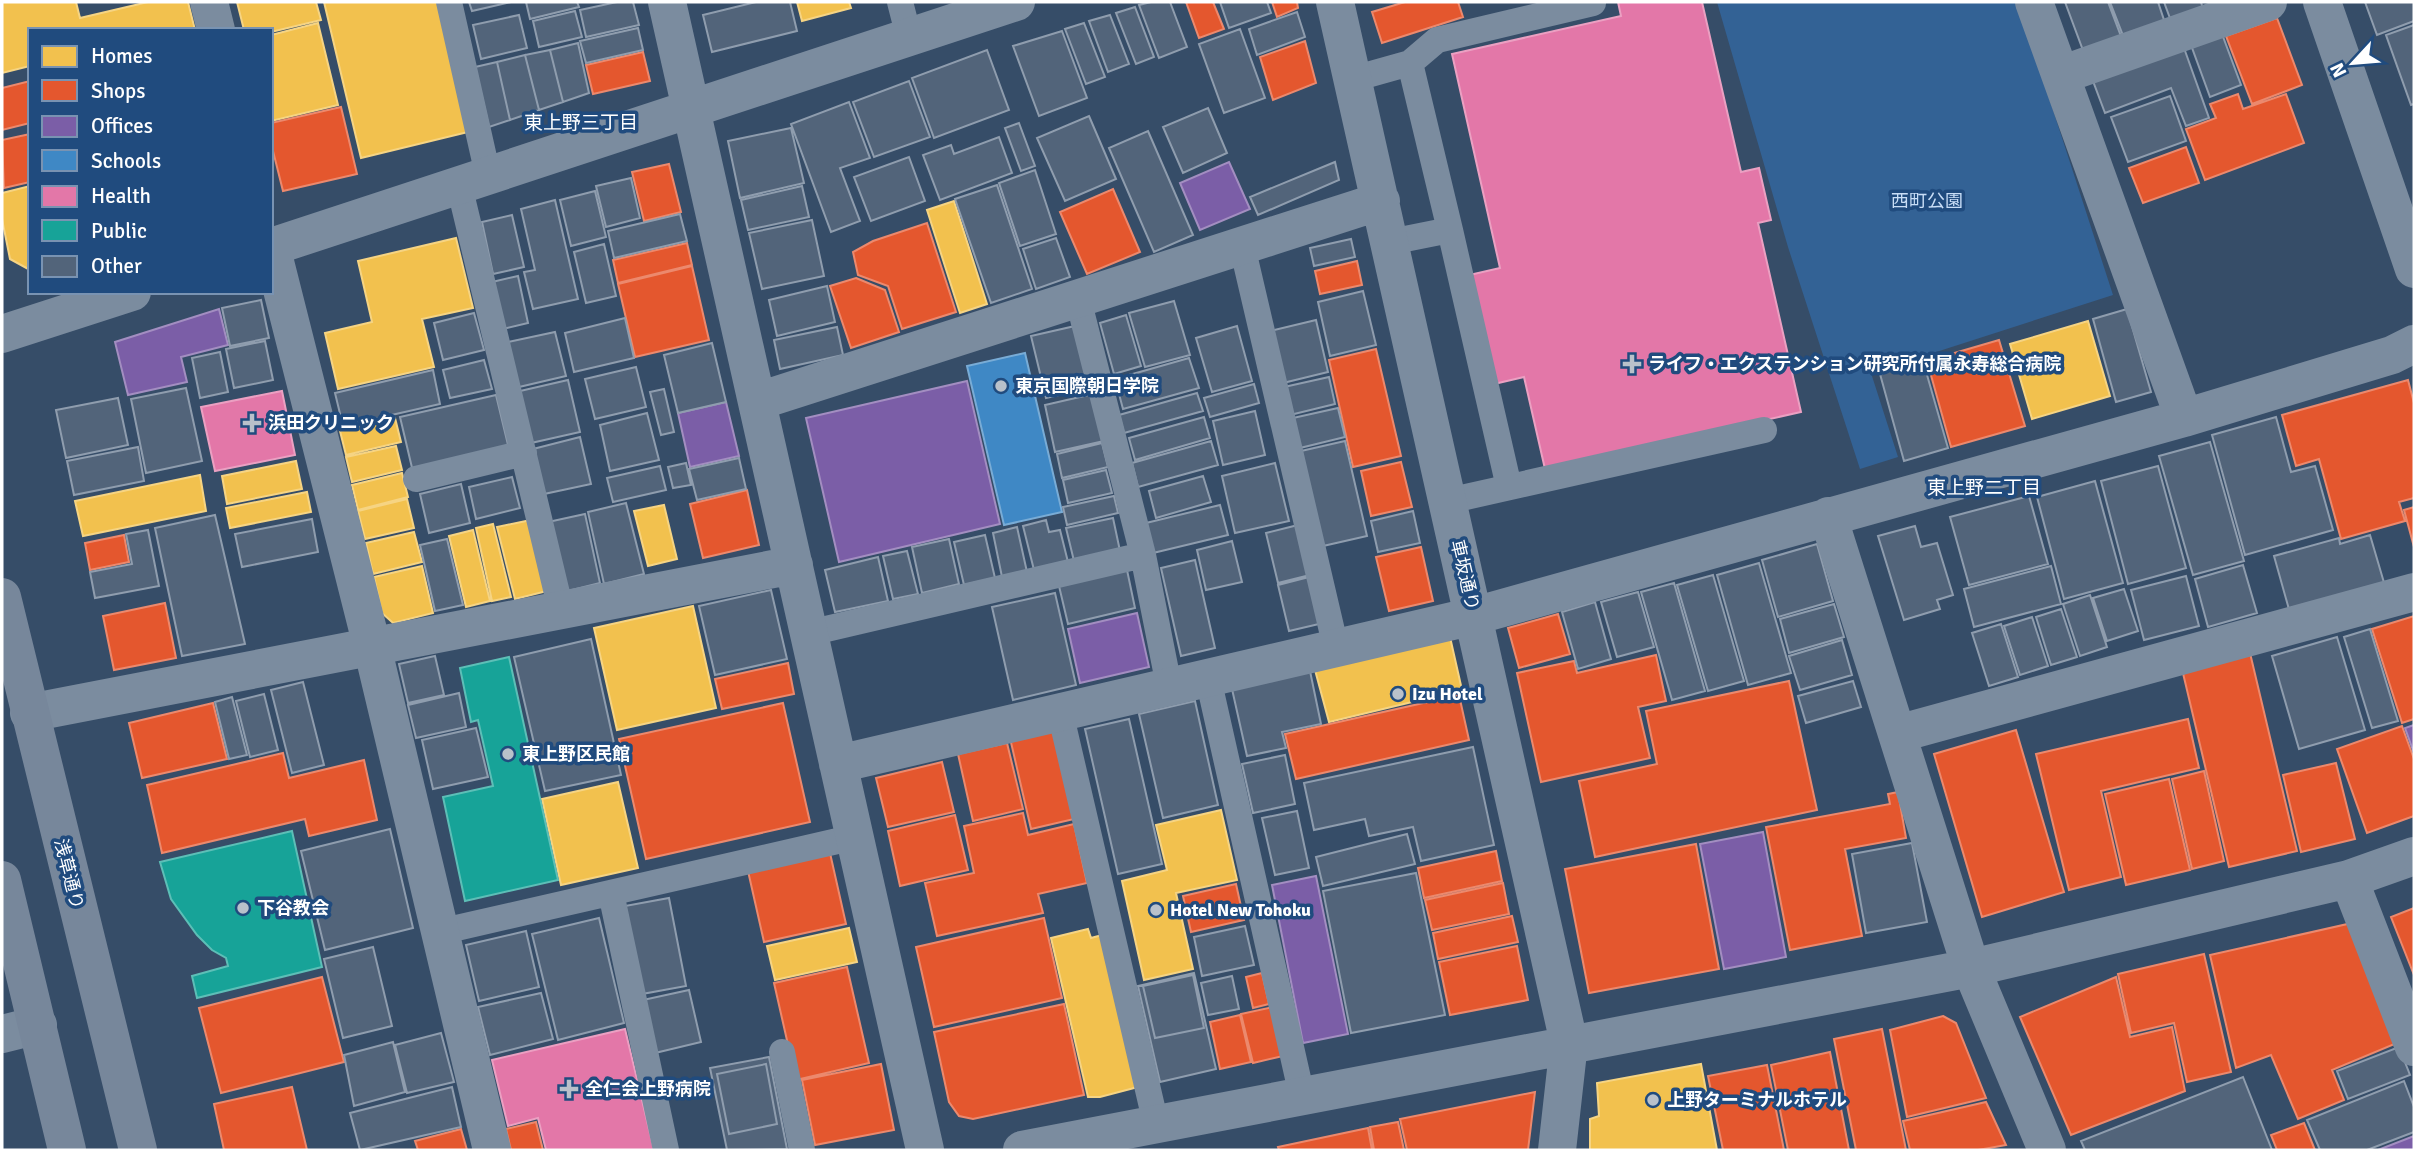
<svg xmlns="http://www.w3.org/2000/svg" width="2416" height="1152" viewBox="0 0 2416 1152" font-family="Signika,'Noto Sans JP',sans-serif">
	<style>
		.green { fill: #336295 }
		.homes { fill: #f2c14e; stroke: #f6d483; stroke-width: 2 }
		.shops { fill: #e4572e; stroke: #ec896d; stroke-width: 2 }
		.offices { fill: #7b5ea7; stroke: #a38ec1; stroke-width: 2 }
		.schools { fill: #3f88c5; stroke: #79acd6; stroke-width: 2 }
		.health { fill: #e377a8; stroke: #eba0c2; stroke-width: 2 }
		.public { fill: #17a398; stroke: #5dbfb7; stroke-width: 2 }
		.building { fill: #52647a; stroke: #8f9dae; stroke-width: 2 }
		.lines { fill: none; stroke-linecap: round; stroke-linejoin: round }
		.service { stroke: #7b8c9f; stroke-width: 26 }
		.minor { stroke: #7b8c9f; stroke-width: 38 }
		.tertiary { stroke: #7b8c9f; stroke-width: 38 }
		.secondary { stroke: #77879b; stroke-width: 38 }
		.poi-dot { fill: #b9c1ca; stroke: #204b7e; stroke-width: 2.5 }
		.labels { text-anchor: middle; stroke-width: 7; stroke-linejoin: round; paint-order: stroke }
		.park-label { font-size: 18px; fill: #c8ddf6; stroke: #204b7e }
		.poi-label { font-size: 18px; font-weight: bold; fill: #fff; stroke: #204b7e; text-anchor: start }
		.street-label { font-size: 18px; fill: #fff; stroke: #204b7e }
		.neighbourhood-label { font-size: 19px; fill: #fff; stroke: #204b7e }
	</style>
	<rect width="100%" height="100%" fill="#364d68"/>
	<path class="green" d="M1717,2H2018L2113,295L1871,373L1898,457L1860,469L1788,247Z"/>
	<path class="homes" d="M2,2H76L80,18L148,2H188L195,30H30V66L2,73Z
		M237,2H316L321,20L271,32V30H244Z
		M324,2H438L468,132L361,158Z
		M797,2H849L851,8L802,21Z
		M318,23L338,105L271,121V35Z
		M30,186V270L10,259L2,219V193Z
		M954,201L987,304L960,313L927,210Z
		M456,238L473,308L422,319L434,367L338,389L325,333L372,322L358,261Z
		M2088,321L2110,396L2032,419L2010,344Z
		M395,418L401,442L346,455L340,431Z
		M396,446L402,470L352,482L346,457Z
		M296,461L302,489L227,504L222,476Z
		M402,473L408,497L358,510L352,485Z
		M200,475L206,511L83,536L75,501Z
		M307,492L311,512L230,528L226,508Z
		M407,499L414,528L365,539L358,511Z
		M664,505L677,559L648,566L634,511Z
		M531,520L547,591L515,599L497,527Z
		M493,524L511,597L492,601L476,528Z
		M473,530L490,601L466,607L449,536Z
		M414,532L422,562L373,574L366,543Z
		M422,566L433,613L393,623L382,613L374,577Z
		M693,606L716,708L617,730L594,628Z
		M1450,637L1462,690L1329,722L1315,670Z
		M618,782L638,868L561,885L542,799Z
		M1221,810L1237,880L1176,893L1193,969L1144,980L1122,881L1167,870L1156,825Z
		M849,928L857,962L775,980L767,946Z
		M1088,929L1091,938L1102,935L1138,1087L1100,1097H1088L1051,938Z
		M1701,1064L1717,1150H1590V1119L1599,1116L1597,1083Z"/>
	<path class="shops" d="M1186,2H1213L1224,29L1199,38Z
		M1272,2H1297L1298,8L1277,17Z
		M1405,2H1458L1463,17L1382,43L1372,12Z
		M2277,18L2302,85L2252,104L2226,36Z
		M1305,41L1316,83L1273,100L1260,57Z
		M643,52L650,81L593,94L586,65Z
		M30,81V123L2,130V88Z
		M2238,94L2243,109L2286,94L2304,143L2205,180L2186,129L2216,118L2210,104Z
		M341,107L357,174L283,191L271,143V123Z
		M30,134V182L4,188L2,140Z
		M2186,147L2199,183L2143,203L2129,168Z
		M669,164L681,212L644,221L632,172Z
		M1113,189L1140,252L1087,274L1060,212Z
		M927,223L956,312L902,329L888,286L858,275L853,252L873,241Z
		M687,243L692,265L618,283L613,260Z
		M1357,261L1362,285L1320,294L1315,271Z
		M692,266L709,340L635,357L618,284Z
		M856,278L885,290L899,332L851,348L830,286Z
		M1999,340L2025,426L1951,447L1927,361Z
		M1376,349L1401,456L1353,467L1329,360Z
		M2408,380L2414,403V498L2399,502L2405,521L2341,539L2319,459L2296,466L2282,415Z
		M1401,462L1412,507L1371,516L1361,471Z
		M747,490L759,545L703,558L690,504Z
		M2414,507V547L2404,510Z
		M124,535L129,562L90,570L85,543Z
		M1421,547L1433,601L1389,611L1376,557Z
		M165,603L176,658L114,670L103,616Z
		M1558,614L1570,654L1519,668L1508,628Z
		M2414,616V719L2402,723L2372,629Z
		M2250,653L2297,851L2229,867L2182,669Z
		M1656,655L1666,701L1638,707L1650,758L1541,782L1517,673L1574,661L1577,673Z
		M788,663L794,694L722,709L715,679Z
		M1789,681L1817,810L1595,857L1579,781L1657,764L1646,711Z
		M1459,695L1469,740L1296,779L1285,734Z
		M213,703L227,759L142,778L129,723Z
		M783,703L810,822L646,859L619,739Z
		M2188,719L2199,768L2101,791L2121,877L2069,890L2036,754Z
		M2402,726L2414,759V816L2367,833L2337,749Z
		M1053,728L1074,819L1031,829L1010,738Z
		M2016,730L2064,892L1982,917L1934,754Z
		M1007,743L1023,809L973,821L958,754Z
		M283,753L289,778L364,760L377,820L309,836L305,819L162,853L147,785Z
		M942,762L954,812L888,827L876,778Z
		M2336,763L2355,839L2301,852L2283,775Z
		M2204,771L2224,861L2192,869L2172,779Z
		M2169,779L2190,870L2126,885L2105,794Z
		M1898,792L1906,838L1845,849L1862,936L1790,950L1766,827L1890,804L1888,794Z
		M1023,813L1028,835L1074,824L1087,883L1038,894L1043,913L937,936L925,883L974,873L964,826Z
		M955,815L968,870L900,886L888,831Z
		M1696,844L1719,969L1589,993L1565,869Z
		M1496,851L1502,881L1424,898L1418,868Z
		M830,853L846,924L764,942L748,871Z
		M1503,883L1509,914L1432,930L1425,900Z
		M1236,884L1244,920L1191,932L1183,896Z
		M2414,908V975L2391,917Z
		M1512,916L1518,942L1438,959L1433,933Z
		M1044,918L1062,998L934,1027L916,947Z
		M2352,923L2397,1043L2332,1070L2344,1100L2298,1119L2271,1055L2236,1068L2210,955Z
		M1517,946L1528,1000L1450,1015L1439,962Z
		M2204,954L2231,1072L2187,1082L2174,1023L2131,1033L2118,974Z
		M847,967L869,1063L796,1080L774,983Z
		M1262,973L1269,1004L1253,1008L1246,977Z
		M322,977L344,1062L221,1093L199,1008Z
		M2116,977L2130,1037L2172,1027L2185,1091L2071,1135L2020,1017Z
		M1064,1004L1084,1095L973,1119L959,1116L949,1102L934,1032Z
		M1273,1007L1283,1056L1253,1063L1241,1014Z
		M1240,1015L1251,1062L1220,1069L1210,1022Z
		M1943,1016L1956,1023L1986,1098L1907,1117L1890,1030Z
		M1882,1029L1906,1150H1856L1834,1039Z
		M1830,1052L1849,1150H1788L1771,1065Z
		M881,1064L894,1130L815,1145L802,1080Z
		M1767,1065L1784,1150H1723L1708,1076Z
		M292,1087L307,1150H224L214,1104Z
		M1535,1092L1528,1150H1407L1400,1119Z
		M1986,1102L2006,1145L1978,1150H1910L1903,1121Z
		M536,1122L543,1150H511L506,1129Z
		M1398,1122L1404,1150H1374L1370,1127Z
		M2304,1123L2315,1150H2277L2271,1135Z
		M1368,1128L1372,1150H1279L1278,1147Z
		M461,1129L467,1150H418L415,1141Z"/>
	<path class="offices" d="M1229,162L1250,209L1200,230L1180,183Z
		M219,309L228,345L181,357L187,382L128,395L115,342Z
		M967,381L1000,524L839,562L806,418Z
		M726,402L739,456L690,467L678,413Z
		M1137,613L1149,667L1080,683L1068,629Z
		M2414,725V753L2405,728Z
		M1763,832L1786,957L1724,969L1700,844Z
		M1316,876L1348,1034L1303,1043L1272,885Z
		M2414,1136V1150H2378Z"/>
	<path class="schools" d="M1025,353L1062,512L1004,525L967,366Z"/>
	<path class="health" d="M1618,2H1702L1741,172L1759,168L1771,220L1758,223L1801,412L1545,469L1524,377L1477,388L1452,279L1500,268L1452,54L1621,16Z
		M282,391L295,455L215,471L201,407Z
		M625,1029L654,1150H546L538,1118L508,1126L492,1060Z"/>
	<path class="public" d="M509,657L558,880L465,901L443,797L493,786L478,720L471,722L460,668Z
		M292,831L322,967L197,998L192,976L228,966L226,958L212,950L197,935L171,899L160,862Z"/>
	<path class="building" d="M469,2H511L472,11Z
		M526,2H577L579,7L530,19Z
		M617,2H633L639,25L586,37L580,10Z
		M756,2H790L797,31L712,52L703,15Z
		M1151,2H1170L1187,47L1159,58L1139,5Z
		M1220,2H1267L1271,13L1229,28Z
		M2065,2H2108L2122,39L2084,53Z
		M2110,2H2158L2165,23L2124,38Z
		M2164,2H2201L2203,9L2171,21Z
		M2365,2H2414V21L2377,35Z
		M1135,7L1154,57L1136,64L1116,13Z
		M575,11L582,37L539,47L533,21Z
		M1297,12L1305,37L1257,55L1249,29Z
		M519,15L527,48L481,59L473,25Z
		M1110,15L1129,64L1108,72L1089,21Z
		M1084,23L1105,77L1086,84L1065,29Z
		M2414,25V104L2411,105L2386,35Z
		M638,28L643,50L586,63L580,41Z
		M1240,29L1265,98L1224,113L1199,44Z
		M1062,31L1087,98L1039,116L1013,46Z
		M2222,34L2241,85L2210,97L2191,45Z
		M578,43L589,93L563,102L550,50Z
		M2184,48L2209,118L2186,126L2171,88L2105,113L2093,81Z
		M550,50L563,102L539,110L525,55Z
		M987,50L1009,110L934,138L912,78Z
		M525,55L539,110L510,120L497,62Z
		M497,62L510,120L489,127L475,67Z
		M909,81L930,137L874,157L853,102Z
		M2170,96L2186,141L2128,162L2111,117Z
		M849,102L870,158L840,168L860,221L831,232L791,124Z
		M1208,108L1227,153L1183,173L1163,127Z
		M1089,116L1116,179L1065,201L1037,138Z
		M1019,123L1035,166L1021,171L1005,128Z
		M791,128L804,183L740,198L728,141Z
		M1148,131L1193,235L1154,252L1109,148Z
		M999,137L1012,173L940,200L923,155L951,145L954,154Z
		M909,157L925,201L871,221L854,177Z
		M1335,162L1339,180L1258,215L1250,197Z
		M1035,170L1056,234L1020,246L999,183Z
		M631,178L640,218L606,227L596,186Z
		M997,185L1032,289L991,303L955,199Z
		M802,186L809,217L748,230L741,200Z
		M595,191L606,237L571,246L560,200Z
		M555,200L578,299L533,309L524,272L535,270L521,209Z
		M680,214L687,241L614,258L608,231Z
		M512,215L524,267L493,274L482,222Z
		M812,220L824,276L762,289L749,233Z
		M1056,238L1070,277L1036,289L1023,249Z
		M1351,239L1355,257L1314,266L1310,248Z
		M604,244L616,296L586,303L574,252Z
		M518,276L528,323L503,329L492,282Z
		M827,286L835,322L777,336L769,300Z
		M1363,291L1376,345L1330,356L1318,302Z
		M261,300L269,338L230,346L222,308Z
		M1174,301L1190,355L1145,367L1129,313Z
		M2127,309L2151,392L2116,402L2093,319Z
		M474,313L484,350L443,360L434,323Z
		M1126,315L1141,366L1114,374L1100,323Z
		M625,318L634,358L574,372L565,333Z
		M1316,320L1328,372L1283,383L1270,331Z
		M1075,326L1089,388L1046,398L1031,336Z
		M1237,326L1252,381L1212,392L1196,338Z
		M837,327L843,355L780,369L774,340Z
		M555,332L566,376L519,387L508,342Z
		M265,341L273,380L234,388L226,349Z
		M712,343L726,402L678,413L664,355Z
		M220,352L228,392L200,398L192,358Z
		M1189,358L1199,388L1123,409L1115,379Z
		M484,360L492,389L450,398L443,370Z
		M1923,361L1948,448L1904,461L1880,374Z
		M636,367L646,407L595,419L585,379Z
		M433,370L440,404L343,426L335,393Z
		M1329,377L1335,404L1290,415L1284,387Z
		M568,380L580,432L531,443L520,391Z
		M1254,384L1259,403L1210,417L1204,398Z
		M186,388L202,461L146,473L131,399Z
		M664,389L674,432L661,435L650,392Z
		M1197,393L1203,411L1124,433L1119,415Z
		M1093,394L1104,441L1055,452L1045,405Z
		M496,395L509,449L413,472L400,417Z
		M118,398L128,445L66,458L56,410Z
		M1338,408L1345,437L1300,448L1293,418Z
		M1255,411L1265,455L1223,465L1213,421Z
		M647,413L659,460L610,471L600,425Z
		M1204,417L1210,438L1135,460L1129,438Z
		M2276,417L2291,472L2315,466L2333,530L2245,555L2212,435Z
		M580,437L591,484L544,494L533,449Z
		M1211,441L1218,465L1138,487L1132,463Z
		M1345,441L1367,536L1323,546L1301,451Z
		M2210,442L2244,561L2193,575L2159,456Z
		M1102,443L1108,467L1062,478L1057,454Z
		M138,447L144,481L74,495L67,461Z
		M739,458L746,489L697,500L689,469Z
		M686,463L691,485L673,488L668,467Z
		M1275,463L1289,521L1235,533L1222,476Z
		M660,466L666,490L613,502L607,478Z
		M2158,466L2186,568L2128,584L2101,481Z
		M1106,470L1112,493L1068,503L1063,480Z
		M1203,476L1211,502L1156,518L1149,491Z
		M512,477L520,508L476,519L469,487Z
		M2095,481L2123,583L2064,599L2037,497Z
		M461,484L470,523L429,533L420,494Z
		M1114,496L1118,513L1067,525L1063,507Z
		M2029,496L2048,564L1969,585L1950,517Z
		M626,503L644,574L604,584L588,512Z
		M1220,505L1228,535L1153,553L1146,523Z
		M1413,511L1420,543L1378,552L1371,521Z
		M585,514L600,583L564,592L548,522Z
		M215,515L245,644L182,656L155,528Z
		M1113,518L1120,551L1074,561L1066,528Z
		M312,519L318,552L242,567L235,534Z
		M1046,520L1049,532L1060,530L1068,562L1034,570L1023,526Z
		M1298,525L1310,575L1278,583L1266,533Z
		M1915,526L1921,547L1937,543L1953,595L1937,600L1940,609L1904,620L1878,536Z
		M1017,527L1027,572L1002,577L993,533Z
		M148,530L159,586L95,598L90,572L132,564L126,534Z
		M985,535L995,578L964,585L954,542Z
		M2370,535L2385,586L2290,613L2274,556L2339,538L2340,544Z
		M447,539L463,605L435,611L420,545Z
		M949,539L959,584L922,593L912,547Z
		M1232,541L1242,582L1206,590L1197,550Z
		M1817,544L1833,601L1778,617L1762,560Z
		M907,551L918,594L893,599L883,556Z
		M878,557L888,601L835,612L825,570Z
		M1195,560L1215,648L1181,656L1161,568Z
		M1759,563L1791,673L1748,685L1717,575Z
		M2243,565L2257,613L2208,627L2195,579Z
		M2051,566L2061,604L1974,627L1964,589Z
		M1127,570L1135,608L1068,624L1059,586Z
		M1713,575L1744,681L1708,691L1677,585Z
		M2186,576L2199,626L2144,640L2131,590Z
		M1309,577L1319,624L1289,631L1278,585Z
		M1674,583L1705,691L1672,700L1641,592Z
		M2124,589L2138,631L2107,641L2093,598Z
		M771,590L787,659L715,675L699,606Z
		M1638,592L1654,647L1617,657L1601,602Z
		M1055,593L1076,685L1013,700L992,607Z
		M2090,595L2107,647L2080,656L2063,604Z
		M1595,602L1611,659L1578,669L1562,612Z
		M1834,604L1844,637L1789,653L1780,619Z
		M2061,609L2077,657L2051,665L2036,617Z
		M2032,617L2048,666L2020,675L2004,626Z
		M2001,624L2018,677L1989,686L1972,633Z
		M2370,629L2398,721L2372,728L2344,637Z
		M2337,637L2365,730L2299,749L2272,656Z
		M591,639L621,775L545,791L514,657Z
		M1842,640L1852,675L1800,690L1789,656Z
		M435,656L444,695L408,703L399,664Z
		M1310,671L1321,724L1282,732L1286,748L1247,756L1232,689Z
		M1853,681L1861,707L1806,723L1798,696Z
		M303,682L324,765L292,773L271,690Z
		M459,693L466,727L416,738L408,705Z
		M264,694L278,750L250,757L236,701Z
		M232,697L247,755L229,759L215,702Z
		M1195,701L1218,805L1163,818L1139,714Z
		M1129,719L1162,864L1118,874L1085,729Z
		M476,728L488,777L433,789L422,740Z
		M1473,747L1494,845L1421,861L1413,827L1369,836L1365,819L1314,830L1304,783Z
		M1285,755L1295,804L1253,813L1242,764Z
		M1297,811L1309,868L1275,875L1262,818Z
		M390,829L413,928L325,950L301,851Z
		M1407,834L1415,864L1323,886L1316,857Z
		M1912,843L1927,922L1866,933L1852,854Z
		M1416,873L1445,1015L1351,1033L1323,891Z
		M669,898L686,986L642,994L625,906Z
		M599,918L624,1023L558,1040L532,934Z
		M1245,926L1254,965L1202,976L1194,937Z
		M526,931L539,987L479,1001L466,945Z
		M373,947L392,1026L343,1038L324,959Z
		M1194,973L1216,1069L1160,1082L1138,986Z
		M1193,975L1204,1028L1155,1038L1143,986Z
		M1232,976L1239,1009L1208,1015L1201,983Z
		M689,990L701,1042L655,1053L643,1000Z
		M541,993L553,1039L490,1055L478,1007Z
		M441,1033L454,1082L407,1093L395,1045Z
		M393,1042L405,1092L354,1106L344,1055Z
		M2399,1047L2410,1075L2348,1099L2337,1071Z
		M769,1057L787,1149L727,1150L710,1068Z
		M766,1064L777,1124L729,1134L717,1074Z
		M2243,1077L2272,1150H2085L2081,1141Z
		M2404,1081L2414,1107V1132L2367,1150H2320L2307,1120Z
		M452,1087L461,1127L360,1150L350,1113Z"/>
	<g class="lines">
		<path class="service" d="M449,2L488,175
			M900,2L909,37
			M1410,63L1450,230
			M1353,79L1410,63L1437,40L1593,3
			M459,185L561,610
			M1390,242L1450,230L1509,487
			M1242,246L1336,648
			M1078,299L1143,555L1169,686
			M416,479L524,453
			M1448,501L1764,430
			M809,633L1143,555
			M1208,678L1302,1096
			M1060,712L1156,1124
			M611,893L666,1150
			M439,932L855,837
			M782,1052L802,1150"/>
		<path class="minor" d="M209,2L216,30
			M667,2L925,1150
			M1335,2L1569,1043L1557,1150
			M2034,2L2184,418
			M2061,75L2268,2
			M271,246L372,646L492,1150
			M271,247L1016,2
			M2,334L132,292
			M759,401L1381,201
			M1828,516L1971,968L2047,1150
			M29,713L794,565
			M1897,734L2414,592
			M838,764L1474,616L2184,418L2392,355L2414,344
			M2349,879L2414,1047
			M2,1034L38,1025
			M1022,1150L1971,968L2349,879L2414,856"/>
		<path class="tertiary" d="M2322,2L2414,269"/>
		<path class="secondary" d="M2,597L138,1150
			M2,880L67,1150"/>
	</g>
	<g class="poi-dot">
		<path d="M1628.5 353.5h7v7h7v7h-7v7h-7v-7h-7v-7h7z"/>
		<circle cx="1001" cy="386" r="7"/>
		<path d="M248.5 412.5h7v7h7v7h-7v7h-7v-7h-7v-7h7z"/>
		<circle cx="1398" cy="694" r="7"/>
		<circle cx="508" cy="754" r="7"/>
		<circle cx="243" cy="908" r="7"/>
		<circle cx="1156" cy="910" r="7"/>
		<path d="M565.5 1078.5h7v7h7v7h-7v7h-7v-7h-7v-7h7z"/>
		<circle cx="1653" cy="1100" r="7"/>
	</g>
	<g class="labels">
		<g class="park-label">
			<text x="1927" y="207">西町公園</text>
		</g>
		<g class="poi-label">
			<text x="1648" y="370">ライフ・エクステンション研究所付属永寿総合病院</text>
			<text x="1015" y="392">東京国際朝日学院</text>
			<text x="268" y="429">浜田クリニック</text>
			<text x="1412" y="700">Izu Hotel</text>
			<text x="522" y="760">東上野区民館</text>
			<text x="257" y="914">下谷教会</text>
			<text x="1170" y="916">Hotel New Tohoku</text>
			<text x="585" y="1095">全仁会上野病院</text>
			<text x="1667" y="1106">上野ターミナルホテル</text>
		</g>
		<g class="street-label">
			<text transform="translate(1465 575) rotate(77)" y="6">車坂通り</text>
			<text transform="translate(69 874) rotate(76)" y="6">浅草通り</text>
		</g>
		<g class="neighbourhood-label">
			<text x="581" y="129">東上野三丁目</text>
			<text x="1984" y="494">東上野二丁目</text>
		</g>
	</g>
	<rect width="2416" height="1152" fill="none" stroke="#ffffff" stroke-width="7"/>
	<rect x="28" y="28" width="245" height="266" fill="#204b7e" stroke="#7993b2" stroke-width="2"/>
	<rect x="42" y="46" width="35" height="21" fill="#f2c14e" stroke="#7993b2" stroke-width="2"/>
	<text x="91" y="63" font-size="21" fill="#ffffff">Homes</text>
	<rect x="42" y="80" width="35" height="21" fill="#e4572e" stroke="#7993b2" stroke-width="2"/>
	<text x="91" y="98" font-size="21" fill="#ffffff">Shops</text>
	<rect x="42" y="116" width="35" height="21" fill="#7b5ea7" stroke="#7993b2" stroke-width="2"/>
	<text x="91" y="133" font-size="21" fill="#ffffff">Offices</text>
	<rect x="42" y="150" width="35" height="21" fill="#3f88c5" stroke="#7993b2" stroke-width="2"/>
	<text x="91" y="168" font-size="21" fill="#ffffff">Schools</text>
	<rect x="42" y="186" width="35" height="21" fill="#e377a8" stroke="#7993b2" stroke-width="2"/>
	<text x="91" y="203" font-size="21" fill="#ffffff">Health</text>
	<rect x="42" y="220" width="35" height="21" fill="#17a398" stroke="#7993b2" stroke-width="2"/>
	<text x="91" y="238" font-size="21" fill="#ffffff">Public</text>
	<rect x="42" y="256" width="35" height="21" fill="#52647a" stroke="#7993b2" stroke-width="2"/>
	<text x="91" y="273" font-size="21" fill="#ffffff">Other</text>
	<g transform="translate(2353 63) rotate(244)" stroke="#204b7e" stroke-width="5" paint-order="stroke">
	<path d="M0-5L12 26L0 18L-12 26Z" fill="#ffffff"/>
	<text y="-10" font-size="19" font-weight="bold" text-anchor="middle" fill="#ffffff">N</text>
	</g>
</svg>
